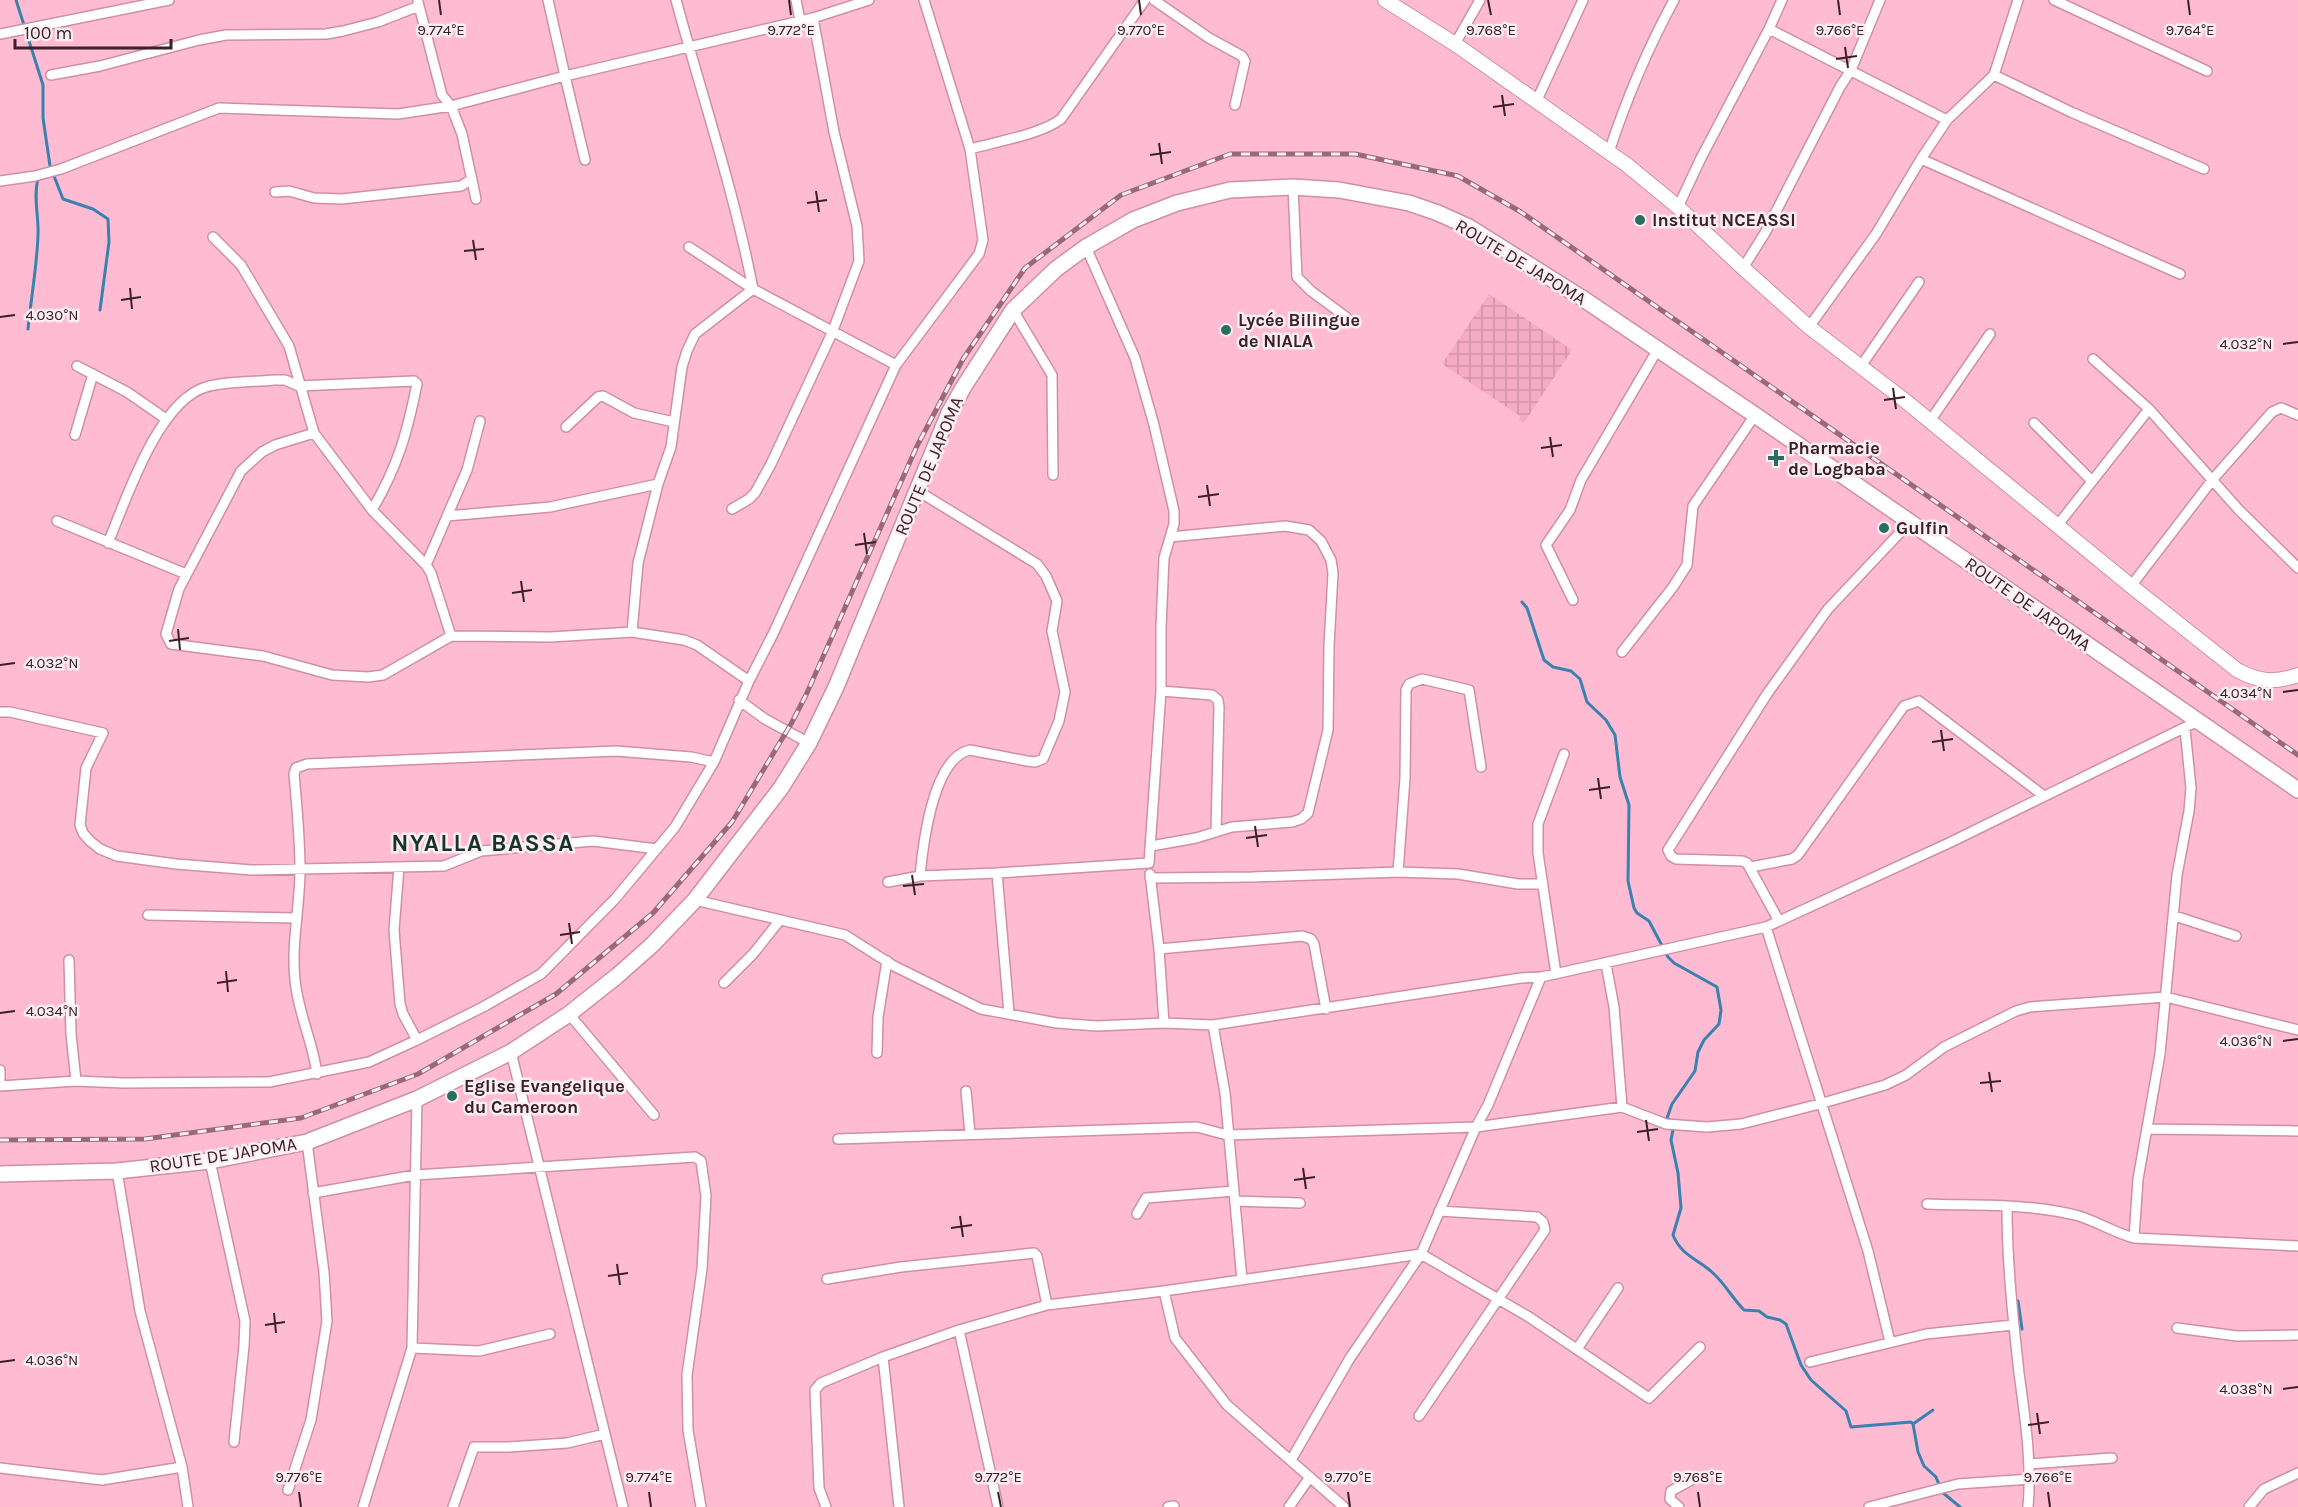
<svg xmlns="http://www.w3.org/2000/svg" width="2298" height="1507" viewBox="0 0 2298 1507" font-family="Karla,sans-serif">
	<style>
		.industrial { fill: url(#industrial-grid) }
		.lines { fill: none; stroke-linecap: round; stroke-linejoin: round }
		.stream { stroke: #3981af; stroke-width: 3 }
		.street-casing { stroke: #cf8fa4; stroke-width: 12 }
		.secondary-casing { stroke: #cf8fa4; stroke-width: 16 }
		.primary-casing { stroke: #cf8fa4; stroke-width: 18 }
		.street { stroke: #fff; stroke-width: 9 }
		.secondary { stroke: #fff; stroke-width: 14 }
		.primary { stroke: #fff; stroke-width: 15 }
		.rail-casing { stroke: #986a79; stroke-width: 5 }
		.rail { stroke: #fceef2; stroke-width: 3; stroke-dasharray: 9; stroke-linecap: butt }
		.ticks { fill: none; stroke: #3a2129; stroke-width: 2 }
		.poi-dot { fill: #2a6e61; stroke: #fceef2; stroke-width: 2 }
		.labels { text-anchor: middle; stroke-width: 5; stroke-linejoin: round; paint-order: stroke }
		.poi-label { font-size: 18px; font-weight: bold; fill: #3a2129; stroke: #fceef2; text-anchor: start }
		.street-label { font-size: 18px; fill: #3a2129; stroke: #fceef2 }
		.district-label { font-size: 24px; font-weight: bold; letter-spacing: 1.5px; fill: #14342d; stroke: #fceef2 }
		.ticks-label { font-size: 15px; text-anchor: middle; fill: #3a2129; stroke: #fceef2; stroke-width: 5; stroke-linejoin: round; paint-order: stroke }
	</style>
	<defs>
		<pattern id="industrial-grid" width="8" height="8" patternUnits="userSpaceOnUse" patternTransform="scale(1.5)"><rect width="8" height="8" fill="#f4abc3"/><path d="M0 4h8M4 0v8" fill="none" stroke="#d293a8"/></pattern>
	</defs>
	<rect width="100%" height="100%" fill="#ffbbd1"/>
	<path class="industrial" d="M1489,294L1572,350L1524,423L1519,420L1520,416L1442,364Z"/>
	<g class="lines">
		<path class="stream" d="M16,0L43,85V118L50,166L63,199L93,209L108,219L109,242L100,310
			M28,329C31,298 37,266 38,235C39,217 33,196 38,179
			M1522,602L1527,608L1544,660L1553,667L1571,671L1580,679L1587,702L1606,720L1615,735L1620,777L1629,805L1628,881L1634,908L1637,913L1649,921L1668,957L1674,963L1717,987L1721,1010L1719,1024L1704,1040L1698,1052L1695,1071L1672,1104L1667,1118L1670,1120
			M1674,1125L1671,1140L1678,1173L1681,1208L1673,1235C1682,1257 1699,1259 1714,1274C1725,1284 1733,1299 1744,1310L1759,1311L1767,1317L1780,1320L1786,1324L1801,1365L1811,1380L1846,1411L1851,1427L1911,1422L1913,1424L1933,1410
			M2018,1301L2022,1329
			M1913,1424L1918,1452L1924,1466L1936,1477L1942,1492L1960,1507"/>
		<g class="street-casing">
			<path id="street" d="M548,0L565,76L813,18L869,0
				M676,0C702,96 734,191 753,289L896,365
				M796,0L800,20
				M1154,0L1209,38L1242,56L1245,61L1235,105
				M2054,0L2207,71
				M418,2L442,95L451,106L462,134L476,199
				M1769,29L1782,0
				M0,34L169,0
				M1455,44L1480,0
				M51,75L100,66L199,40L226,35L326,34L343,31L378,22L419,6
				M1994,75L2071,112L2204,169
				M1537,100L1583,0
				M970,149C995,142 1042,134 1061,119L1145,0
				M1609,152C1626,100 1648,48 1674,0
				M1921,159L2180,274
				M0,181L35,176L61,169L219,108L398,114L451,106L565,76L585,160
				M1293,187L1297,277L1311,291L1346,317
				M275,192L289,191L314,198L342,199L461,186L472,179
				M1678,207L1701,158L1769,29L1947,120
				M213,237L241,265L289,346L314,433L372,510L426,565L431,573L451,636L551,637L632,632L638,563L658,484L671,447L682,367L687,351L695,334L753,289L689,247
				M1743,268L1765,233L1840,87L1851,70L1880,0
				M1013,310L1052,375L1053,475
				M1809,327L1876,234L1921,159L1947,120L1994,75L2018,0
				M2093,359L2149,409L2239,510L2298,568
				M77,366L127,392L166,419
				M1861,366L1919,282
				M1930,421L1990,334
				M2034,423L2092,481
				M566,427L598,397L603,396L634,413L674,422
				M314,433L275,445L262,452L241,471L179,589L166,634L171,644L263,656L332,675L368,677L383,675L451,636
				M75,435L93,374
				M918,491L1037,564L1046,576L1057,601L1052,631L1065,692L1059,721L1043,759L1035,762L1027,761L970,750C933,758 923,844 920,876
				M732,509L749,499L755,493L771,464L832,333L859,261L857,226L834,132L813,18
				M447,516L550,507L658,484
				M57,521L186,574
				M2057,526L2149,409
				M108,543C126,500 158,401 206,387C226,381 254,382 275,380H285L299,386L414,381L417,384C407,433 398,466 372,510
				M426,565L467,470L480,421
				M2131,586L2213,479L2272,412L2281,408L2298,415
				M1573,600L1546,545L1570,510L1581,480L1658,349
				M1622,652L1673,587L1687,565L1693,506L1755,415
				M749,681L774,632L896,365L979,254L983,240L970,149L924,0
				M1161,691L1212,695L1218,700L1219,707L1216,832
				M739,700L765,719L809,743
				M0,712H10L103,733L86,768L80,825L83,833L90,841L100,849L117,856L176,864L252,870L444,866L481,851L593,841L657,849
				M1151,846L1196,838L1232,827L1292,822L1301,819L1308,813L1328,730L1329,646L1333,573L1331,560L1321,541L1309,530L1285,526L1170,537
				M399,867L394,930L400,1004L403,1014L417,1040
				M1751,867L1792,859L1798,855L1904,706L1919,701L2044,796
				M1398,872L1405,778L1406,690L1409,684L1422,679L1469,690L1481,767
				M997,873L1009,1013
				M1150,874L1159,949L1164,1023
				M1150,878L1252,877L1398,872L1458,874L1518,884H1543
				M888,882L920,876L997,873L1149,863L1161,691V627L1164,558L1174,524V511L1154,425L1135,358L1086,247
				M695,900L845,935L894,966L981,1009L1057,1023L1097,1026L1164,1023L1213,1025L1521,978L1541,977L1766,927L1951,842L2198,721
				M148,915L297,918
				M2175,916L2236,936
				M1779,921L1747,863L1742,861L1676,859L1671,856L1668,850L1767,694L1828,609L1910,522
				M1766,927L1868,1251L1890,1342
				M1159,949L1302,936L1311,939L1314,944L1326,1009
				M69,960L71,1034L76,1081L123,1083L269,1082L369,1062L417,1040L483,1007L541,974L615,899L675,827L714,762L749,681L697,645L684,640L632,632
				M1606,964L1614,1007L1622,1107
				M1556,974L1538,853V824L1564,754
				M724,983L753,954L780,920
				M569,1014L654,1115
				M1213,1025L1225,1093L1242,1280
				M511,1052L623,1507
				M877,1053L878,1017L887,961
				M0,1070V1086
				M317,1074C313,1042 298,1013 295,980C291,944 300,906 300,870C300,838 297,806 294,774L296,768L307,764L616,751L691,757L714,762
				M0,1086L76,1081
				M966,1091L970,1134
				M2147,1129L2298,1131
				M838,1139L1197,1127L1227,1135L1476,1127L1622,1107L1666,1124L1707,1127L1741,1124L1823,1103L1885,1085L1906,1075L1944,1047L2016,1011L2030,1007L2166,997L2298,1030
				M210,1161L245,1321L244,1346L234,1442
				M117,1171L140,1311L182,1467L188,1507
				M313,1193L415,1175L695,1157L701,1161L706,1196L702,1269L687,1375L688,1430L701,1507
				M1235,1201L1300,1203
				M1927,1204C1976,1206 2030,1203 2079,1216C2098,1222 2115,1233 2134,1238L2298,1246
				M2007,1207C2007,1263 2013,1318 2019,1373C2025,1418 2032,1462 2028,1507
				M1137,1214L1146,1198L1234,1191
				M2134,1238L2138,1179L2160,1054L2177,875L2189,811L2191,788L2185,729
				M827,1279L901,1267L1034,1253L1037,1256L1047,1305
				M1164,1291L1175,1338L1227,1405L1344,1507
				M2177,1328L2237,1336L2298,1335
				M412,1348L479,1351L550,1334
				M1577,1349L1618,1288
				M1810,1362L1926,1334L2013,1325
				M1419,1416L1545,1230L1543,1222L1537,1217L1439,1211
				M1291,1460L1350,1358L1421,1254L1476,1127L1488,1105L1541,977
				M2030,1464L2112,1458
				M0,1468L102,1480L182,1467
				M288,1490L311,1420L327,1321L324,1272L307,1142
				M363,1507L412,1348L417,1099
				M453,1507L474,1447H508L567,1443L605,1434
				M826,1507L819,1488L815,1390L821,1383L883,1357
				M899,1507L883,1357L959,1330
				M998,1507L959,1330L1047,1305L1164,1291L1421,1254L1529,1317L1649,1398L1700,1347
				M1168,1507L1174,1506
				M1289,1507L1310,1477
				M1679,1507L1670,1499L1671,1491L1695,1478
				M1869,1507L1958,1484L2031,1479
				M2249,1507L2264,1489L2298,1473"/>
		</g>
		<g class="secondary-casing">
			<path id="secondary" d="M1385,0L1455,44L1627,165L1678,207L1743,268L1809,327L1903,399L2131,586L2237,670C2259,682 2275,683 2298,675"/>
		</g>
		<g class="primary-casing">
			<path id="primary" d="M0,1174L117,1171L210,1161L307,1142L417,1099L511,1052L569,1014L617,976L652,945L695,900L781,788L809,743L836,687L949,413L963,388L1013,310L1056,269L1086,247L1133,220L1177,203L1230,190L1293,187L1339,190L1409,203L1438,213L1469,227L1582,298L1755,415L2298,790"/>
		</g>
		<use href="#street" class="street"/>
		<use href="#secondary" class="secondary"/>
		<use href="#primary" class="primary"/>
		<g class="rail-casing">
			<path id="rail" d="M0,1140L145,1139L301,1118L418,1074L556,994L653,913L732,822L791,724L806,695L917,446L963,359L1025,268L1121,195L1230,154H1355L1458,176L1521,212L2298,755"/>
		</g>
		<use href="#rail" class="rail"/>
	</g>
	<path class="ticks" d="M439,0L441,15M789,0L791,15M1139,0L1141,15M1488,0L1491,15M1838,0L1840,15M2188,0L2190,15M1845,47L1848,68M1836,59L1857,56M1502,95L1505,116M1493,107L1514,104M1159,143L1162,164M1150,155L1171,152M816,191L819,212M807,203L827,200M473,240L476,260M464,251L484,249M130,288L132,309M121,300L141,297M0,317L15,315M2283,344L2298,342M1893,388L1896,409M1884,400L1905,397M1550,437L1553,457M1541,448L1562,445M1207,485L1210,506M1198,497L1219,494M864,533L867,554M855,545L876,542M521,581L524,602M512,593L532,590M178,629L180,650M169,641L189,638M0,665L15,663M2283,692L2298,690M1941,730L1944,751M1932,742L1953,739M1598,778L1601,799M1589,790L1610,787M1255,826L1258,847M1246,838L1267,835M912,875L915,895M903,886L924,884M569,923L572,944M560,935L580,932M226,971L228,992M217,983L237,980M0,1013L15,1011M2283,1041L2298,1039M1989,1072L1992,1092M1980,1083L2001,1081M1646,1120L1649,1141M1637,1132L1658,1129M1303,1168L1306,1189M1294,1180L1315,1177M960,1216L963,1237M951,1228L972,1225M617,1264L620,1285M608,1276L628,1273M274,1313L276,1333M265,1325L285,1322M0,1362L15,1360M2283,1389L2298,1387M2037,1413L2040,1434M2028,1425L2049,1422M299,1492L301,1507M649,1492L651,1507M998,1492L1001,1507M1348,1492L1350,1507M1698,1492L1700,1507M2048,1492L2050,1507"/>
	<g class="poi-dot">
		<circle cx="1640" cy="220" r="6"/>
		<circle cx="1226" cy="330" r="6"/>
		<path d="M1773 449h6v6h6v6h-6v6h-6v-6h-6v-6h6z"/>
		<circle cx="1884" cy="528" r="6"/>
		<circle cx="452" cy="1096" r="6"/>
	</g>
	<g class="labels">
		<g class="poi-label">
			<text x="1652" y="226">Institut NCEASSI</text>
			<text x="1238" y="326">Lycée Bilingue<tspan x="1238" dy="21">de NIALA</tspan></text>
			<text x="1788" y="454">Pharmacie<tspan x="1788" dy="21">de Logbaba</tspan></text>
			<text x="1896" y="534">Gulfin</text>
			<text x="464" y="1092">Eglise Evangelique<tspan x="464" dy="21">du Cameroon</tspan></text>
		</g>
		<g class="street-label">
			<text transform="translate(1521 262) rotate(31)" y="6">ROUTE DE JAPOMA</text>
			<text transform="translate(929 466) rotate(-67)" y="6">ROUTE DE JAPOMA</text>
			<text transform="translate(2028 604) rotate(35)" y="6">ROUTE DE JAPOMA</text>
			<text transform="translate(223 1155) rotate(-9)" y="6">ROUTE DE JAPOMA</text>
		</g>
		<g class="district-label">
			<text x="483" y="851">NYALLA BASSA</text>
		</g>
	</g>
	<g class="ticks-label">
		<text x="441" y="35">9.774°E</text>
		<text x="791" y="35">9.772°E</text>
		<text x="1141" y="35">9.770°E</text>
		<text x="1491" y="35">9.768°E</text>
		<text x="1840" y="35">9.766°E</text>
		<text x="2190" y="35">9.764°E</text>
		<text x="52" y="320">4.030°N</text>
		<text x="2246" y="349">4.032°N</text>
		<text x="52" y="668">4.032°N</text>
		<text x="2246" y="698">4.034°N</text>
		<text x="52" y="1016">4.034°N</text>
		<text x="2246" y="1046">4.036°N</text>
		<text x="52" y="1365">4.036°N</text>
		<text x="2246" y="1394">4.038°N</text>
		<text x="299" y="1482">9.776°E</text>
		<text x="649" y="1482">9.774°E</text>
		<text x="998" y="1482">9.772°E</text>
		<text x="1348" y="1482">9.770°E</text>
		<text x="1698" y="1482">9.768°E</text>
		<text x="2048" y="1482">9.766°E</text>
	</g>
	<path d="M15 39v9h156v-9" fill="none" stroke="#3a2129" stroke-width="3"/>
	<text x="24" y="39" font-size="18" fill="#3a2129" stroke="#fceef2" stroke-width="4.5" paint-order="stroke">100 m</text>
</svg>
